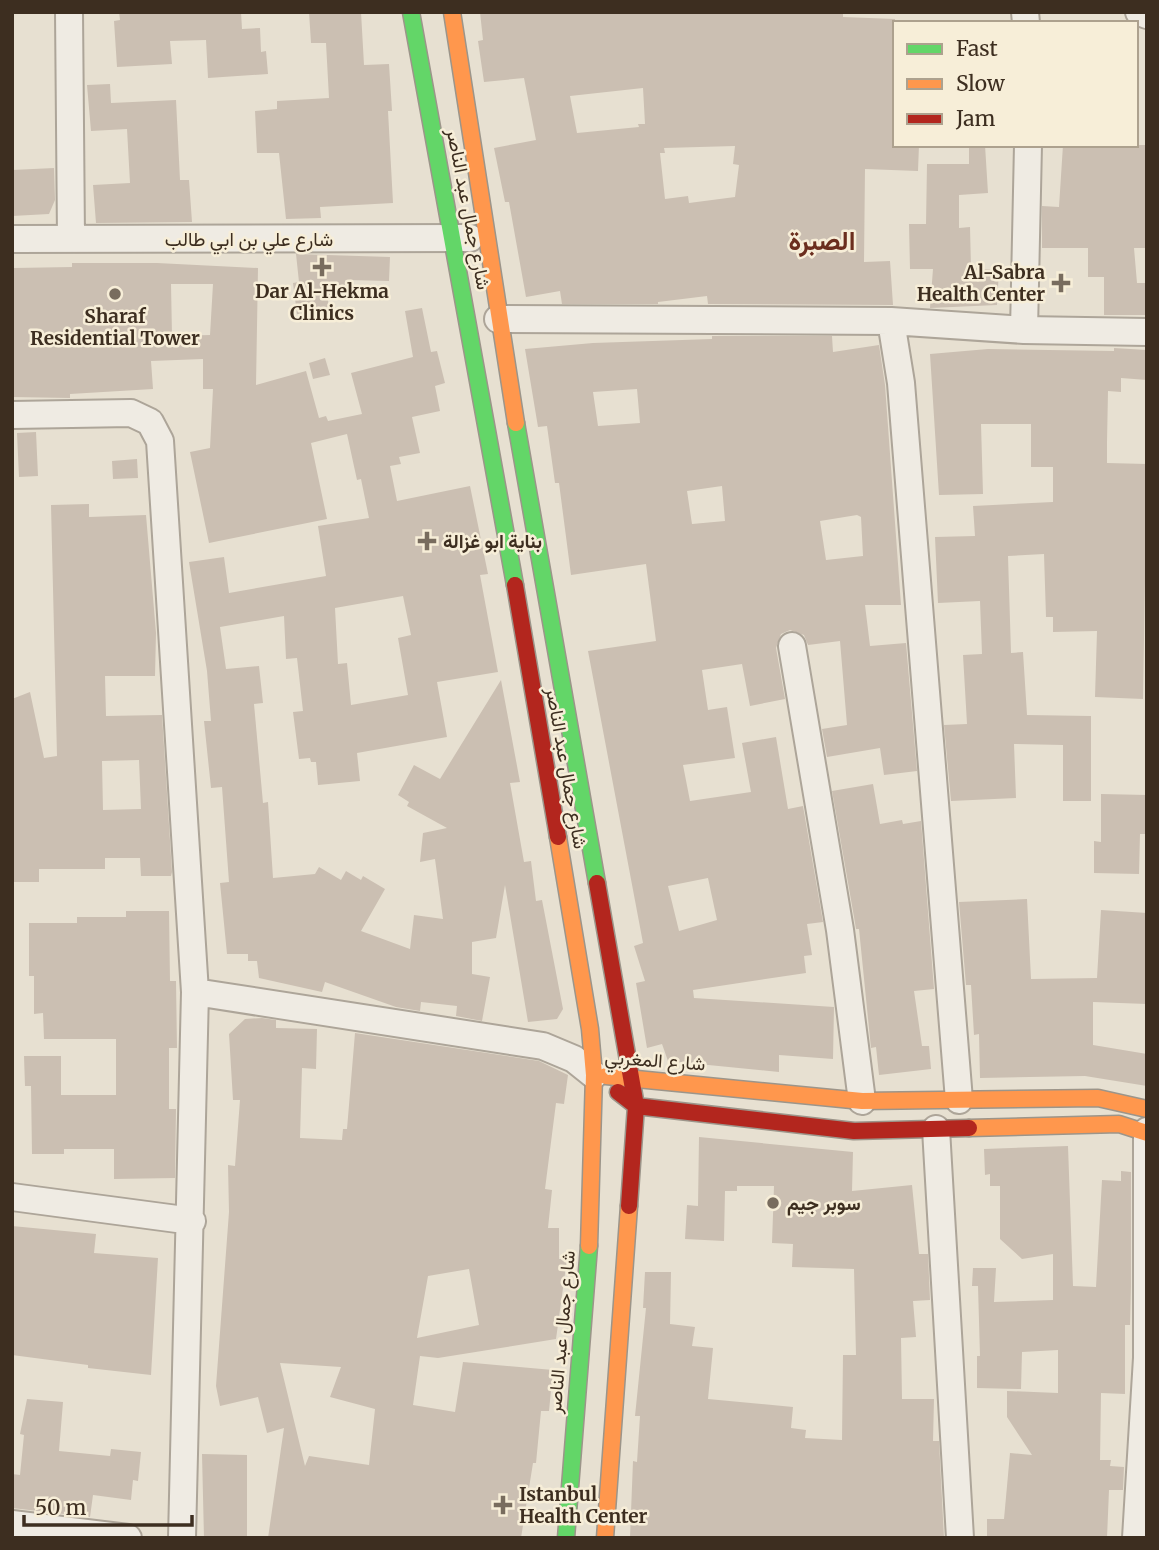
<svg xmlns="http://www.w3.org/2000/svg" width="1159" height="1550" viewBox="0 0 1159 1550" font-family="Merriweather,Vazirmatn,serif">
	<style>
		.building { fill: #cbbfb2; fill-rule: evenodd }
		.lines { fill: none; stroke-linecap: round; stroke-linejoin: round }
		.street-casing { stroke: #ada599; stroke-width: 30 }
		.fast-casing { stroke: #9c958a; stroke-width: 19 }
		.slow-casing { stroke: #9c958a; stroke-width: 19 }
		.jam-casing { stroke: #9c958a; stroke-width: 19 }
		.street { stroke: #efebe3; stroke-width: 26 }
		.fast { stroke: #63d668; stroke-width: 16 }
		.slow { stroke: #ff974d; stroke-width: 16 }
		.jam { stroke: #b3261e; stroke-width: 16 }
		.poi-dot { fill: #786c5e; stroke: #f7eed8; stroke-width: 2.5 }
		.labels { text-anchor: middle; stroke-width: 5; stroke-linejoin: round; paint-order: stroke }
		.street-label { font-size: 19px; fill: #3d2e20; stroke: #f7eed8 }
		.poi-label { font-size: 19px; font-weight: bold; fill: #3d2e20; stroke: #f7eed8; text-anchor: start }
		.district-label { font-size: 26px; font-weight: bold; fill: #6b2e1e; stroke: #f7eed8 }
	</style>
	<rect width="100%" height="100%" fill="#e7e0d1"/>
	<path class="building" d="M119,12H241L242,29L260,28L261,52L266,51L268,74L208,78L206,40L170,41L172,64L117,67L114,21L120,20Z
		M309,12H361L364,65L389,64L392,111H388L393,203L320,207L321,218L286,219L279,153H257L255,111L277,109V101L329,98L326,43H311Z
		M480,12H843V17L895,19V145H919L918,171L865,169L864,262L890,261L893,305L708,304L707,296L658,302V304H562L560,291L526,297L509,202H505L494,148L536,140L524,78L484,82L478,41L483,40ZM643,88L645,124H638L639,127L577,133L570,96ZM735,146L733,164L739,165L735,197L689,203L688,196L665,199L660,153H665L664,148Z
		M110,84L111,103L176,100L180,180H189L192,222L96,223L93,185L130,183L127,129L91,131L87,85Z
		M969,145H985L988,193L959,195V228L970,227L971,268L999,270L997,305L930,308L933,269H910L909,224H926L927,164H969Z
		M1063,145H1147V248H1134L1137,283H1147V315H1104V277H1088V248H1042V206L1059,207Z
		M54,168L55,200L49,214L12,216V170Z
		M296,254L390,257L389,281L348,280L350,298L328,300L329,311L297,314L293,283L299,282Z
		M72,263H157L258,268L256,385L306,371L319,418L326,416L328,421L362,414L351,373L413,357L405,311L422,308L431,352L437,351L445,383L435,386L440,411L412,417L420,453L399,457L401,464L390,466L397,501L470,486L488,574L480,575L498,672L437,682L447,737L357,753L360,781L318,785L316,762H311L310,758L299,759L293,712L303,711L297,658L286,659L284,616L220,627L226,669L259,666L263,703L254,704L263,803L268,802L273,878L315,874L319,867L341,880L346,871L361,880L363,876L385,889L361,931L410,949L414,915L443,919L435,859L420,862L423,833L447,828L407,806L409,802L398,795L414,765L440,779L501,680L520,782L510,783L524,862L531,861L536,901L542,900L563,1009L557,1019L528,1022L505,885L496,938L472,942V974L490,977L482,1021L456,1016L457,1006L421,1002L420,1011L396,1007L325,982L322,992L259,978L257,961H248V954H227L220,883L229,882L222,787L211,788L204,721H211L207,671L189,562L224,557L229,593L326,576L318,526L369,518L361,479L357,480L347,434L311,443L327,519L209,543L190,452L210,448L213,389H203V359L151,361L153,389L70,394V398L12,397L14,268L72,267ZM171,284H213L210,335L172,336ZM403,596L411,635L398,638L408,695L351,705L347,663L338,664L335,608Z
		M712,336H832L833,352L879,345L885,385L901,605H865L870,646L906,643L917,771L884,775L880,748L827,757L822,729L847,725L840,641L808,645L804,635L790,630L781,634L776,648L785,699L750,706L742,664L702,670L708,710L727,707L735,758L683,765L690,801L751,792L742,743L776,737L788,809L803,806L823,922L807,924L812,955L804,956L806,973L693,990L694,998L834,1007L833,1059L779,1055V1072L668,1061L662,1044L647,1048L636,983L645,981L634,946L643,943L588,651L656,641L646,564L571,575L559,483H555L547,426L538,427L525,349L593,343L712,339ZM637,389L640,423L598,426L593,392ZM722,486L725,521L692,524L687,491ZM857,515L861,517L863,556L826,560L820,521ZM708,878L717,920L679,931L668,886Z
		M1114,348L1147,350V380L1121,378V392L1108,391L1107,442V463L1147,464L1143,699L1095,697L1097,631L1053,632V617H1046L1044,554L1008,556L1011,653L1023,652L1027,715L1091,716V801H1063V745L1014,744L1016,798L951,801L944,725L967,724L963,655L982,654L980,601L938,603L935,537L975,536L973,506L1053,502V467H1031V424H981L983,494L939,495L930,354L988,349L1114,351Z
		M325,358L330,375L313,379L309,363Z
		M36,432L38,476L19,477L17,433Z
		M137,459L138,478L113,479L112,461Z
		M89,504V517L146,515L156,633L155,676H105L106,716L162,715L172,872L171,876H141L140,858H105V869H39V882H12V699L30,692L44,758L57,756L51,505ZM139,760L141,809L103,810L102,761Z
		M873,784L880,824L902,820L903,824L921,821L934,989L914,991L922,1046H929L931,1069L879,1075L876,1047L871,1048L859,929H856L854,917L832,791Z
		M1101,794L1147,795V834H1140L1139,874L1094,873V841L1101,842Z
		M1027,899L1031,979L1097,978L1101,910L1147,913V1004L1093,1002V1045L1147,1054V1086L1085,1076L980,1078L979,1034L974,1035L971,985H966L959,902Z
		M126,911H169L170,981H176L177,1048H169V1109H176L175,1178L114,1179V1149H64V1154H32L31,1086H25L24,1056H61V1095H116V1039H44L43,1013L34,1014V976H29V923H77V917H126Z
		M262,1018L276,1020V1028L317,1029L316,1069L302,1068L300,1138L342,1140L343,1129H347L355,1033L539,1061L568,1075L564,1104L556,1103L545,1189L552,1190L548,1228H559V1259H567L556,1339L438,1358L420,1356L413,1405L455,1412L463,1362L553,1370L549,1411H541L536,1463H533L521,1538H268L284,1428L267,1433L258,1397L220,1406L216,1386L229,1212L228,1165L235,1166L240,1100H233L229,1034L245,1019ZM469,1269L479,1325L417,1338L428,1276ZM280,1363L341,1367L330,1397L375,1409L369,1465L309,1456L305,1466Z
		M699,1137L853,1152L852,1191L912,1185L919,1254H928L930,1300L913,1301L916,1337L901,1338L902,1399H934L933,1441H939L944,1538H630L633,1461L637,1462L640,1416H635L646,1308H643L645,1272H671L670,1324L695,1327L692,1346L713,1348L708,1399L793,1407L791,1428L806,1430L805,1438L842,1440L843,1355H856L854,1269L792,1267L793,1244L772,1243L774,1186H737V1191H725L724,1241L685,1239L687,1205L698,1206Z
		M1068,1146L1073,1286L1096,1287L1102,1180L1121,1181V1171L1131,1172V1286L1130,1325H1125V1394L1101,1393L1100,1460H1111L1110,1466L1124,1467L1123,1490H1109L1107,1538H987V1519H1004L1010,1453L1032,1455L1007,1417V1391L1058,1393V1350L1022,1352L1021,1389L977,1388V1356H980L978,1286H972L973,1268H996L994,1302L1053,1300V1254L1022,1259L1000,1239V1186H990V1174L985,1175L984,1149Z
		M12,1226L96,1234L94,1253L158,1258L151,1375L88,1368V1365L12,1355Z
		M27,1399L63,1402L59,1451L110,1456L111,1449L141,1452L138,1481L133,1480L131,1500L93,1495L90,1517L12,1508V1474L20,1475L24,1435L20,1434Z
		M202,1454L247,1455V1538H204Z"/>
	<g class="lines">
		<g class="street-casing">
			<path id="street" d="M69,12L71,238
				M1025,12L1026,23
				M1139,12L1147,15
				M12,239L470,238
				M498,319L891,321L1024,330L1147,332
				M891,321L901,383L959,1100
				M1024,330L1028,145
				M12,415L131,413L150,422L160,441L195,992L182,1538
				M792,646L840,930L862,1101
				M195,992L543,1046L574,1059L594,1075
				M936,1129L960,1538
				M12,1197L192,1221
				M12,1524L128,1538
				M1136,1538L1147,1358V1131"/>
		</g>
		<g class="fast-casing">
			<path id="fast" d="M411,12L515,585
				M516,423L597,883
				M566,1538L589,1246"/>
		</g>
		<g class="slow-casing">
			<path id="slow" d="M452,12L516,423
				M558,837L590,1029L594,1075L589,1246
				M606,1076L862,1101L1098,1098L1147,1109
				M969,1128L1119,1124L1147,1133
				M605,1538L629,1206"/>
		</g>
		<g class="jam-casing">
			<path id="jam" d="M515,585L558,837
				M597,883L636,1106L629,1206
				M618,1092L636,1106L854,1131L969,1128"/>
		</g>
		<use href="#street" class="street"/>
		<use href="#fast" class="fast"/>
		<use href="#slow" class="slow"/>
		<use href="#jam" class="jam"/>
	</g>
	<g class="poi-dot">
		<path d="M318.5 256.5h7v7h7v7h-7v7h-7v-7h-7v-7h7z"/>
		<path d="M1057.5 272.5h7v7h7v7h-7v7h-7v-7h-7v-7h7z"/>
		<circle cx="115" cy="294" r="7"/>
		<path d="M423.5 530.5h7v7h7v7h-7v7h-7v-7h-7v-7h7z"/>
		<circle cx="773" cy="1203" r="7"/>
		<path d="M499.5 1494.5h7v7h7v7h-7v7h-7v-7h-7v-7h7z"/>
	</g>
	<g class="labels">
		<g class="street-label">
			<text transform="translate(469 209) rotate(79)" y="7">شارع جمال عبد الناصر</text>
			<text x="249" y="246">شارع علي بن ابي طالب</text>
			<text transform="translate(567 768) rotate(80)" y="7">شارع جمال عبد الناصر</text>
			<text transform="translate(655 1060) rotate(4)" y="7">شارع المغربي</text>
			<text transform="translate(561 1332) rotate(-85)" y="7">شارع جمال عبد الناصر</text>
		</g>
		<g class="poi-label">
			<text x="1045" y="279" text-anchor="end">Al-Sabra<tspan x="1045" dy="22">Health Center</tspan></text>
			<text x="322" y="298" text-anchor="middle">Dar Al-Hekma<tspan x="322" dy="22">Clinics</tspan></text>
			<text x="115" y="323" text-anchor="middle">Sharaf<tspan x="115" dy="22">Residential Tower</tspan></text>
			<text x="443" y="548">بناية ابو غزالة</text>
			<text x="787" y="1210">سوبر جيم</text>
			<text x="519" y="1501">Istanbul<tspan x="519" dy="22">Health Center</tspan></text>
		</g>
		<g class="district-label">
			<text x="822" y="250">الصبرة</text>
		</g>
	</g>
	<rect width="1159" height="1550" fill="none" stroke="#3d2e20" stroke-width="28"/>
	<rect x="893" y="21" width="245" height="126" fill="#f7eed8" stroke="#ada18e" stroke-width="2"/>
	<rect x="907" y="44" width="35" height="10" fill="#63d668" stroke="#ada18e" stroke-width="2"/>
	<text x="956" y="56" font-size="21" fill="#3d2e20">Fast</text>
	<rect x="907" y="79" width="35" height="10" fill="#ff974d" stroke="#ada18e" stroke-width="2"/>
	<text x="956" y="91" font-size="21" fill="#3d2e20">Slow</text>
	<rect x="907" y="114" width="35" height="10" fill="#b3261e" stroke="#ada18e" stroke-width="2"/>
	<text x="956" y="126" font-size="21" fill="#3d2e20">Jam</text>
	<path d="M24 1515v10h168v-10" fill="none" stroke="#3d2e20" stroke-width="3.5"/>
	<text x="35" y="1515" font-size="21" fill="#3d2e20" stroke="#f7eed8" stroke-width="5" paint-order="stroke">50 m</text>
</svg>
